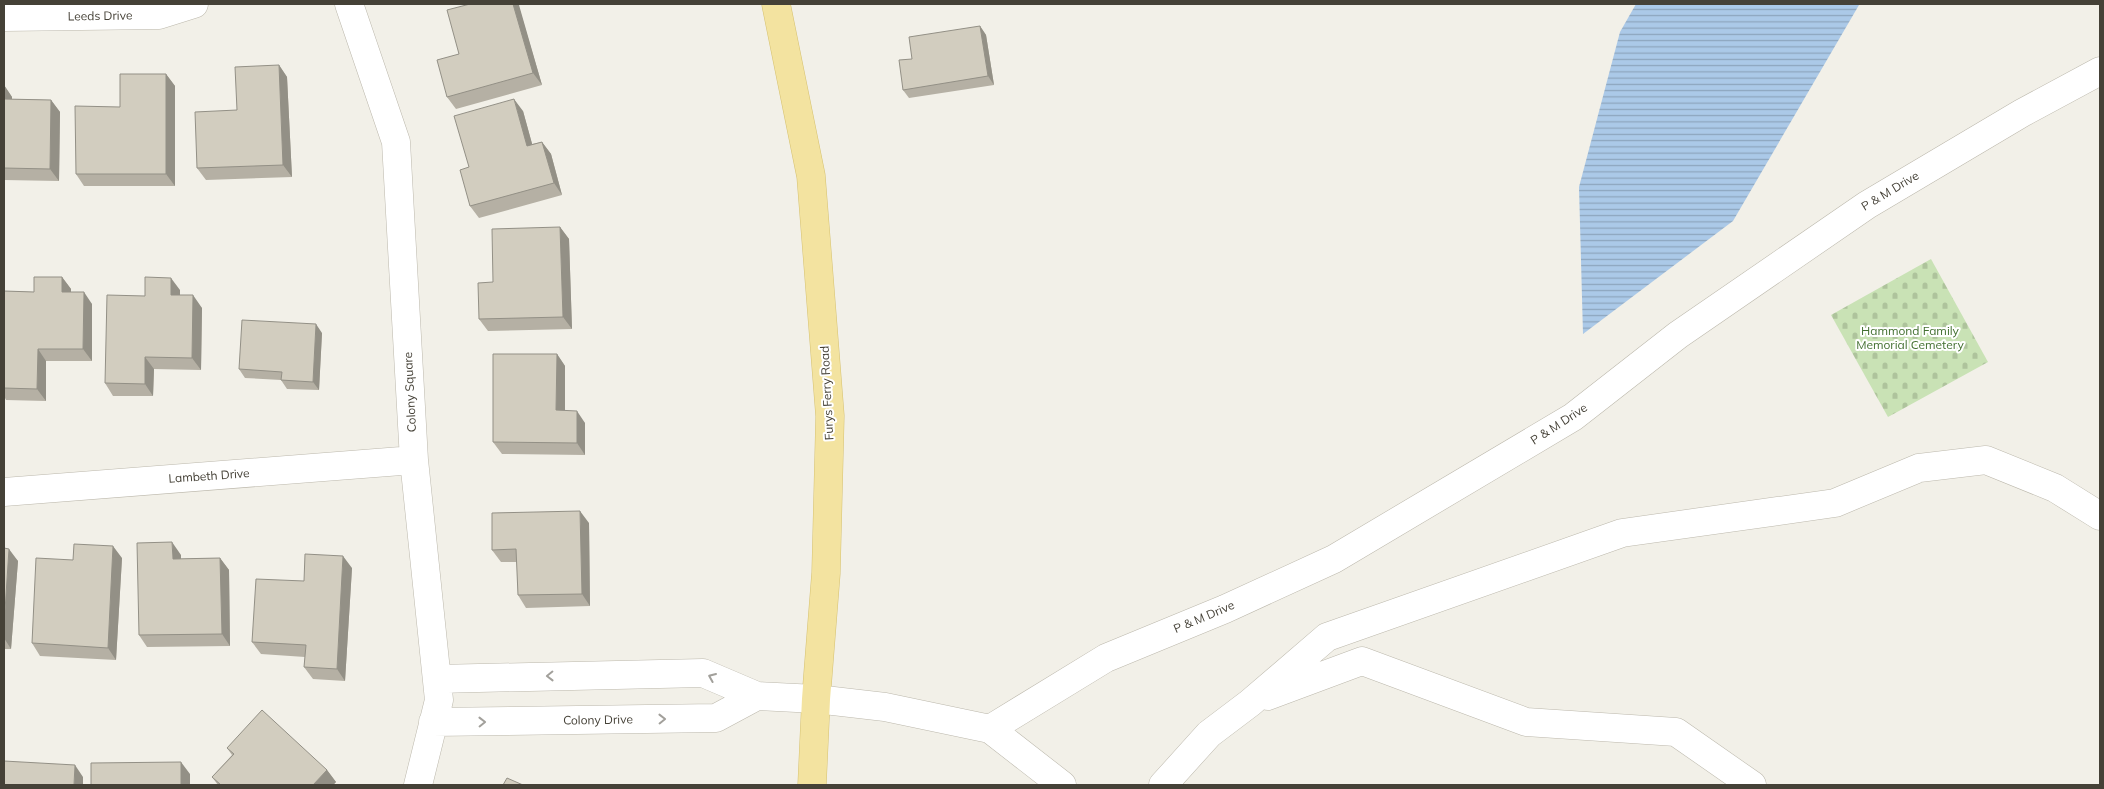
<svg xmlns="http://www.w3.org/2000/svg" width="2104" height="789" viewBox="0 0 2104 789" font-family="Mulish,sans-serif">
	<style>
		.cemetery { fill: url(#cemetery-stones) }
		.water { fill: url(#water-rules) }
		.lines { fill: none; stroke-linecap: round; stroke-linejoin: round }
		.minor-casing { stroke: #bcb8ac; stroke-width: 29 }
		.major-casing { stroke: #d6c272; stroke-width: 29 }
		.minor { stroke: #fff; stroke-width: 28 }
		.major { stroke: #f3e3a0; stroke-width: 28 }
		.wall { fill: #b5b0a4 }
		.shaded-wall { fill: #939086 }
		.building { fill: #d2cdbf; stroke: #939086 }
		.oneway { stroke: #a2a09b }
		.labels { text-anchor: middle; stroke-width: 4; stroke-linejoin: round; paint-order: stroke }
		.street-label { font-size: 12px; fill: #454137; stroke: #fff }
		.park-label { font-size: 12px; fill: #437031; stroke: #fff }
	</style>
	<defs>
		<pattern id="cemetery-stones" width="16" height="16" patternUnits="userSpaceOnUse" patternTransform="scale(1.25)"><rect width="16" height="16" fill="#c9e2b5"/><path d="M2 7V4a2 2 0 0 1 4 0v3zM10 15v-3a2 2 0 0 1 4 0v3z" fill="#aec39c"/></pattern>
		<pattern id="water-rules" width="6" height="5" patternUnits="userSpaceOnUse" patternTransform="scale(1.25)"><rect width="6" height="5" fill="#abc9e8"/><path d="M0 2.5h6" fill="none" stroke="#8da5bd"/></pattern>
	</defs>
	<rect width="100%" height="100%" fill="#f2f0e8"/>
	<path class="cemetery" d="M1931,259L1988,362L1888,417L1831,315Z"/>
	<path class="water" d="M1636,4H1857L1859,5L1733,221L1583,334L1579,187L1620,32Z"/>
	<g class="lines">
		<g class="minor-casing">
			<path id="minor" d="M349,4L396,142L414,460L439,700L418,785
				M4,17L159,15L194,4
				M4,492L414,460
				M437,679L703,673L757,696L816,699L885,707L990,729L1062,785
				M1268,696L1362,661L1526,722L1676,732L1752,785
				M433,722L716,718L757,696
				M990,729L1106,658L1225,609L1334,559L1573,417L1678,335L1867,205L2022,113L2100,71
				M1163,785L1209,734L1250,703L1327,637L1622,533L1835,503L1919,468L1986,460L2055,488L2100,516"/>
		</g>
		<g class="major-casing">
			<path id="major" d="M776,4L811,176L830,416L826,573L816,699L812,785"/>
		</g>
		<use href="#minor" class="minor"/>
		<use href="#major" class="major"/>
	</g>
	<path class="wall" d="M470,4H518L542,85L456,109L447,97L459,54Z
		M980,26L986,35L994,85L909,98L903,90L912,59Z
		M279,65L287,77L292,177L206,180L197,168L237,110Z
		M166,74L175,86V186H84L76,174L120,107Z
		M4,85L12,97V99L51,100L60,112L59,181L4,180Z
		M523,111L532,144L542,142L551,154L562,195L479,218L470,206Z
		M560,227L569,239L572,329L488,331L479,319L493,282Z
		M62,277L71,289V292L92,304V361H46V401L6,400L4,396V291L34,292Z
		M180,290V295L202,308L201,370L154,369L153,396H113L105,383L145,296Z
		M322,333L319,390L287,389L281,380L245,378L239,369Z
		M557,354L565,366V411L585,423V455L502,454L493,442Z
		M589,523L590,606L526,608L518,595L517,562H501L492,550Z
		M4,548L18,561L11,649H4Z
		M181,555V559L220,558L229,570L230,646L147,647L139,635Z
		M122,558L116,660L40,656L32,643L73,560Z
		M352,568L345,681L313,679L304,667L305,657L261,654L252,642L304,581Z
		M227,748L327,770L336,782L333,785H218L212,777L232,755Z"/>
	<path class="shaded-wall" d="M513,4H518L519,5L542,85L533,73Z
		M980,26L986,35L994,85L988,76Z
		M279,65L287,77L292,177L283,165Z
		M166,74L175,86V186L166,174Z
		M4,85L12,97V111L4,99Z
		M514,99L523,111L536,158L527,146Z
		M51,100L60,112L59,181L50,169Z
		M542,142L551,154L562,195L554,183Z
		M560,227L569,239L572,329L563,317Z
		M62,277L71,289V304L62,292Z
		M171,278L180,290V307L171,295Z
		M84,292L92,304V361L83,349Z
		M193,295L202,308L201,370L192,358Z
		M316,324L322,333L319,390L313,382Z
		M38,349L46,361V401L37,389Z
		M557,354L565,366V423L556,410Z
		M145,357L154,369L153,396L145,384Z
		M577,411L585,423V455L577,443Z
		M580,511L589,523L590,606L582,594Z
		M172,542L181,555V571L173,559Z
		M113,546L122,558L116,660L108,648Z
		M9,549L18,561L11,649L4,638V626Z
		M343,556L352,568L345,681L337,669Z
		M220,558L229,570L230,646L222,634Z
		M181,762L190,774V785H181Z
		M75,765L83,777V785H74Z
		M327,770L336,782L333,785H313Z"/>
	<path class="building" d="M470,4H513L533,73L447,97L437,60L459,54L447,10Z
		M980,26L988,76L903,90L899,60L912,59L909,37Z
		M279,65L283,165L197,168L195,112L237,110L235,67Z
		M120,74H166V174H76L75,106L120,107Z
		M4,99L51,100L50,169L4,168Z
		M514,99L527,146L542,142L554,183L470,206L460,170L469,167L454,116Z
		M560,227L563,317L479,319L478,283L493,282L492,229Z
		M34,277H62V292H84L83,349H38L37,389L4,388V291L34,292Z
		M145,277L171,278V295H193L192,358L145,357V384L105,383L107,295L145,296Z
		M242,320L316,324L313,382L281,380L282,372L239,369Z
		M493,354H557L556,410L577,411V443L493,442Z
		M580,511L582,594L518,595L516,549L492,550V513Z
		M172,542L173,559L220,558L222,634L139,635L137,543Z
		M74,544L113,546L108,648L32,643L36,558L73,560Z
		M4,548L9,549L4,626Z
		M305,554L343,556L337,669L304,667L306,645L252,642L256,579L304,581Z
		M262,710L327,770L313,785H221L212,777L234,754L227,748Z
		M4,761L75,765L74,785H4Z
		M181,762V785H91V763Z
		M507,778L523,785H503Z"/>
	<defs><path id="oneway-chevron" d="M-2-3.5L2.5 0L-2 3.5" fill="none" stroke-width="1.6" stroke-linecap="round" stroke-linejoin="round" transform="scale(1.25)"/></defs>
	<g class="oneway">
		<use href="#oneway-chevron" transform="translate(550 676) rotate(179)"/>
		<use href="#oneway-chevron" transform="translate(712 677) rotate(-157)"/>
		<use href="#oneway-chevron" transform="translate(662 719) rotate(-1)"/>
		<use href="#oneway-chevron" transform="translate(482 722) rotate(-1)"/>
	</g>
	<g class="labels">
		<g class="street-label">
			<text transform="translate(100 16) rotate(-1)" y="4">Leeds Drive</text>
			<text transform="translate(1890 191) rotate(-31)" y="4">P &amp; M Drive</text>
			<text transform="translate(410 392) rotate(-93)" y="4">Colony Square</text>
			<text transform="translate(827 393) rotate(-93)" y="4">Furys Ferry Road</text>
			<text transform="translate(1559 424) rotate(-33)" y="4">P &amp; M Drive</text>
			<text transform="translate(209 476) rotate(-4)" y="4">Lambeth Drive</text>
			<text transform="translate(1204 617) rotate(-23)" y="4">P &amp; M Drive</text>
			<text transform="translate(598 720) rotate(-1)" y="4">Colony Drive</text>
		</g>
		<g class="park-label">
			<text x="1910" y="335">Hammond Family<tspan x="1910" dy="14">Memorial Cemetery</tspan></text>
		</g>
	</g>
	<rect width="2104" height="789" fill="none" stroke="#454137" stroke-width="10"/>
</svg>
